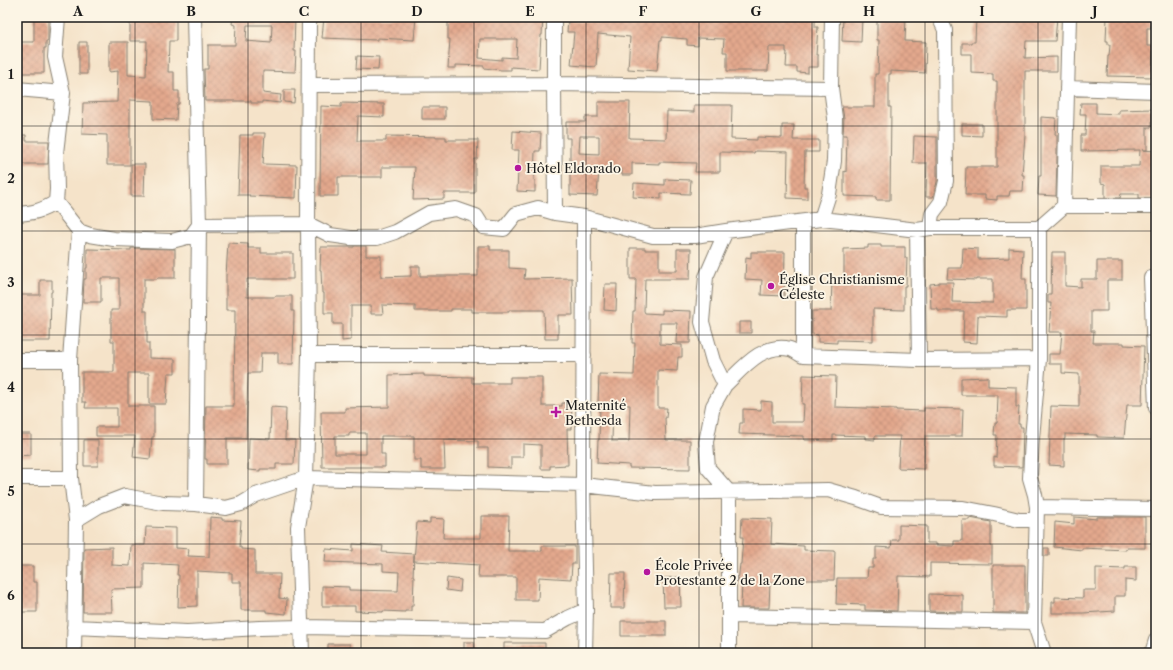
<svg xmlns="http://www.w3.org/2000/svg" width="1173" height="670" viewBox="0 0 1173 670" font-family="'Libre Caslon Text',serif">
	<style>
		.building { fill: url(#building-cross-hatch); fill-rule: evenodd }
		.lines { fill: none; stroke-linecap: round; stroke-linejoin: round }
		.minor-casing { stroke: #888072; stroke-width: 16 }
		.minor { stroke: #fff; stroke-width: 14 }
		.grid { fill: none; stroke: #1c1c1c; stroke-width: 1; stroke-opacity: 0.55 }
		.poi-dot { fill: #b5179e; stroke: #fcf5e5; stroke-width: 1.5 }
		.labels { text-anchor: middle; stroke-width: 3.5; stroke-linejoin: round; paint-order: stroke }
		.poi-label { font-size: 13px; fill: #1c1c1c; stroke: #fcf5e5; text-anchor: start }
		.neatline { fill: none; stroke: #1c1c1c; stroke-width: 1.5 }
		.grid-label { font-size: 13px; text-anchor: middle; font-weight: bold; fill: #1c1c1c }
	</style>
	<defs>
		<pattern id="building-cross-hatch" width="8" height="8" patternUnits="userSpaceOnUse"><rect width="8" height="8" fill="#e3a88d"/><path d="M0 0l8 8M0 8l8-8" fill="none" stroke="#c29079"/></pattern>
	</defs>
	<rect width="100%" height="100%" fill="#fcf5e5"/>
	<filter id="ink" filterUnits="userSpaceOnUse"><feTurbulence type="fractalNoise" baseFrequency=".025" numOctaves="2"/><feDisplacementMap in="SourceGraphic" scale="8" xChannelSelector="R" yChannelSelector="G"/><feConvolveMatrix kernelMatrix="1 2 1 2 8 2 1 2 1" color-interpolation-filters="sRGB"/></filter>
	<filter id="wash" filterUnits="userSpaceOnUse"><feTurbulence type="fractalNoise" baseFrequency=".012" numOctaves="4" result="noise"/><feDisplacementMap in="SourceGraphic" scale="16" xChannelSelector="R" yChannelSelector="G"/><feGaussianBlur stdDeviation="0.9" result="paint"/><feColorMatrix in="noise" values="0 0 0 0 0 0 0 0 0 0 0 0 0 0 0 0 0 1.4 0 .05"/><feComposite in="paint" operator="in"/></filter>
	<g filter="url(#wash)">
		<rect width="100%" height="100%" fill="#f5e3c9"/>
		<g id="blocks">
			<path class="building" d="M34,17H48V41H46V48H44V73H17V42H34Z
				M130,17H176V41H169L168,72H174V91H179V104H177L176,120L153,119V101L130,100V165H107V135L82,134L83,103L117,102L118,71L109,72V42H128V75L146,76L147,41H130Z
				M233,17H295L294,51H296L295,72L263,71V93L281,95L280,103L262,101V103H251V101H205L204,69H208V45H235L236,25L232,24ZM247,25H272L271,43L246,41Z
				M324,17H416L414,40L377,38V40L322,38Z
				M448,17H543L542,35H541L539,69L511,67V70H501L484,68V66L456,65V68H448L450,39H448ZM480,39H517L516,58L502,57V60L479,58Z
				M601,17H815V27H818L816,55H818V67H808V73L797,72V67H786L787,52H786V47H769L768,71H727V52H723L724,39L698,38V46L687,45V39L662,37V40H660L657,71L628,69L630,37L598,34L596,67L571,65L574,32H567L568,21L601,23Z
				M843,17L862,18L861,42L842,41Z
				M877,17H906L905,41L926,42L925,73L891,71V74H889V107H891L890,200H876V197L844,196V171L846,172L847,135H843L844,118L842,107H875V74H878L879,40H877Z
				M976,17H1057L1055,41H1026L1025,58L1057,57V71H1025V135L1022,175H1024L1023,191H1010L1009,196H997V200L985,199V195H965L966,167H997V81H993V74L971,73V54H962V43H971V42H975Z
				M1107,17H1151V28H1147V46H1153L1152,77L1107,76L1108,56H1109L1110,45H1108V41H1106Z
				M79,42H87V74H79Z
				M357,56L379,57L378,70L356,69Z
				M284,90H295L294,103L284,102Z
				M598,102H630L629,138L666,139L667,111L694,112V105H732L731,139L757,140V137L782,138V125H794L793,140H819V152H805L804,187H807V199L787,198L788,152L755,151L754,153L720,152V172H695L696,163L659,162V164L632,163V175H622V170L599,169L597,196L570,195V138H566V122H585V117H598ZM580,136H599V154L579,153Z
				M341,103L384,104V117L358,116L357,141H386V136L446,137V140H478L477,159H475V193H444V199L413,200L415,167H382V177H338V196H320L321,106L341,107Z
				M1081,103H1096V113L1119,114V110L1152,109V127H1147V150H1142L1156,151V198H1139V194H1121L1120,198H1105V184L1101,183V166H1139L1140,150L1081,151V135H1085L1086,114H1080Z
				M422,107H445V119H422Z
				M1041,117L1056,118L1055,135H1057V158L1056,196L1038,195L1039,176H1041Z
				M962,124H982V136L962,135Z
				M513,131L541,133L540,151H535L534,180H535V192L517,191L519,150H512Z
				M253,133H265L263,164L297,165L296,198L249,196L250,195H238L240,135H253Z
				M17,135H26V141H49L48,164H17Z
				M914,136L937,137V182L933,197H926L927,163H913Z
				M131,164H145L144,196H131Z
				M665,179L691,180L690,194L661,193V199L633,197L634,183L665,185Z
				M228,243L248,244V248H261V253H293V279H247V297H275V296H292V311H294L293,364H278V353H261L260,373H248L246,438H227V464H207V459H205L206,406H234L235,310H226V276Z
				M868,245H881V247H905V258H907L906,286H904V310L873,309V341L837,340V343L818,342V335L812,334V311H831L832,279L844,280V249L868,248Z
				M354,246H366V256H381V277L411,276V266H420V276H478V246H490V250H509V268L525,269L524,279L572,278L573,315H558V339H545L544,310H509V312H472V309H451V311H415V306L382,305L383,314H371V306H351V340L342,341V324H333V313H324V293H322L321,270H320L321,247H354Z
				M131,248L175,249V278H157V279H144V311H147V343H149V358L175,359V373H168L166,404H149V373H128V406H154V437H152L150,459L133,457L135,436H96V427H117V408H85L86,402H82V372H114V341H111V310H119V278H101V302H83L84,279H86V268H87V249L131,250Z
				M630,248H645V250H659V271H677V249H691L690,279H645L644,311L645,313L662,314V310L691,311L690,343H676L677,323H660V344L682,345V357H678L677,371L658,370V408H667L666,418H665L666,440H690V469L629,468V465L597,463L598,440H599L600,404H598L599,374L634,375L635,343H632L633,311H635L636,279H630ZM613,405H630L629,441H612Z
				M963,248L978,249V259L1009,258V248L1023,249L1022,279H1026V310H1007V317L978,316L977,343L963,342L964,311H938V309H931L930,284L939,283V282H953L952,302L993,303V279H977V280L947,279L948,268H962Z
				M751,252H785L784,296L761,295L762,280L745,279L746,257L751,258Z
				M1052,252H1065V286L1081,287V279H1097V261H1122V280H1107V311H1091V331H1094L1093,343H1124V345L1144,346L1142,405H1127L1124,438L1097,437V435L1065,434V439H1064V466L1049,465L1051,406L1079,407V374L1062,373V364H1049V354H1060L1062,332H1049L1051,303H1048V294H1051Z
				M40,280H52V292H51L50,341H20V312H17V295H40Z
				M605,284H617L616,311L604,310Z
				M739,322H751V333H739Z
				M424,374V376L472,377V383H510V377H542V406H562V403H572L571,429H567L568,465L550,466V469H541V445L523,444V457H511V468L488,467V448H478V441L444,440L445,469H421V460H414V436H381V454H385V467H322L321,412H345V408L389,407V375ZM349,433H366V454H335V436H349Z
				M803,375L836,376L835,407L896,409V410L924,411V408L963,409L962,436H925L924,469L898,468L900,436H875V440L866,439V436L833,435V441L804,440V436L739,434L740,423H743V409L761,410V401L772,402V422H803L804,404H802Z
				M988,377V386L1016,387V407H1019L1018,424H1020V427H1023L1022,467L994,466V457L996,458L997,435H994L995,423H997L998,395H961V378Z
				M271,407L286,408L285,440H295L294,464H276V469H260V471L248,470L249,438L270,439Z
				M17,434H31V455L17,456Z
				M84,440H98V466H84Z
				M481,516H509L508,551H542V546H575V564H572L571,579L539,577L538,600H516V577H478L479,565L414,561L417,522L430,523V518L444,519L443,538H481Z
				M210,517L222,518V520L241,521L239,547H241V549L255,550V574H280L279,598L287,599L286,614L266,612V610H241V582H232V573L197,571V606L178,607L179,575H177L178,565L144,563V588L111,589L112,612H83L84,548L112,547V565L130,566L131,545H145L146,527L176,528V548L189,549L188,556L209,557Z
				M1074,517L1097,519V517H1145V548H1127L1126,550L1082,548V550L1054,547L1055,522L1074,524Z
				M742,518L772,519L771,544L804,546V550L835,551L834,580H803V583L770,582L769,608H741L742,582H738L740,564H741L743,537H741Z
				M970,518L991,522V546H992V564L930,563V577L898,576L897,611L865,610V605L836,604L837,578H867L868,568H873V559H876V547L891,548L892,540H899V525L927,526V543H936V545L954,546V541H962V520H970Z
				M353,544L383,546L382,552L414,554L413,576H414L413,606H411V611H405V612L383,611V612L355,611V606H322V586L349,587V590L398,591L399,572L383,571V564L325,562L326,549L353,551Z
				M1044,548H1049V556H1044Z
				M993,565H1025V613H993Z
				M19,566H33V582H37V612H20V607H17V584H19Z
				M1125,567H1136V581L1125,580V596H1115V611L1083,613H1052V602H1055V597L1083,598V590H1096V568L1125,569Z
				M611,573H625L624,608H610Z
				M680,577L681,607H664L663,578Z
				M447,578L461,580L460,592L446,590Z
				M929,594L963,595V612L929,611Z
				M621,621H666V636H621Z
				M464,642H474L475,653H464Z
				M504,643H545V653H504Z
				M328,644H350V653H328Z"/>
		</g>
	</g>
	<g filter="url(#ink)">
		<use href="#blocks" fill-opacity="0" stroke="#888072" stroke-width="1"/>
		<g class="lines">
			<g class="minor-casing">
				<path id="minor" d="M58,17L55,57L63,93L56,153L57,189L56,202L79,231L90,235L114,239L172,241L191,236L199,225L308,224L330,235L351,238H377L395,232L429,213L456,209L476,216L483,227L504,229L516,214L538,208L555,213L584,217L653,236H695L726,231L821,219L860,223L917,230L930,228H1039L1064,206H1156
					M194,17L199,225L196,504
					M554,17V84L555,213
					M309,85L554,84L831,88
					M1067,88L1156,91
					M17,89L63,93
					M1064,206L1069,17
					M17,214C33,213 42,211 56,202
					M584,217L583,485L586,610L585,653
					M821,219L829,194L834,161L835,118L831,88L832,17
					M803,222V356
					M930,228L932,214L941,202L946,181L945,30L939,17
					M1039,228V359L1032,438L1030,478L1035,495L1037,507L1034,622L1044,653
					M917,230L919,360
					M726,231L706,277L702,322L713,361L725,385L713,406L706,442L708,468L729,492V653
					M1151,278L1156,408
					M309,355H584
					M17,360H70
					M725,385C742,369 763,342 790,349C794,350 799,354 803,356L919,360L1039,359
					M17,478H71
					M1037,507L1156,509
					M76,520L99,506L125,496L163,503L196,504L226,508L241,504L256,495L306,478L583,485L655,493L828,490L856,498L881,507L963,508L994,514L1019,520H1036
					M730,616L1034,622
					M74,627L187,632L260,628L302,627L545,631L568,618L586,610
					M74,653L76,520L71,478L70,360L79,231
					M302,653L298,527L306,478L309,355L308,224L309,17
					M1152,653L1156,640"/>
			</g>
			<use href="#minor" class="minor"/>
		</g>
	</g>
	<path class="grid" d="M135,17V653M248,17V653M361,17V653M474,17V653M586,17V653M699,17V653M812,17V653M925,17V653M1038,17V653M17,126H1156M17,231H1156M17,335H1156M17,439H1156M17,544H1156"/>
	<g class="poi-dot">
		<circle cx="518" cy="168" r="4"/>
		<circle cx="771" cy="286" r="4"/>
		<path d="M554 406h4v4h4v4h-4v4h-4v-4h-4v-4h4z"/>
		<circle cx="647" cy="572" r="4"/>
	</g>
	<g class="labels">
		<g class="poi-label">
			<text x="526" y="173">Hôtel Eldorado</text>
			<text x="779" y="284">Église Christianisme<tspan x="779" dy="15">Céleste</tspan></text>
			<text x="565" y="410">Maternité<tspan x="565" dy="15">Bethesda</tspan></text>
			<text x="655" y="570">École Privée<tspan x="655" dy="15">Protestante 2 de la Zone</tspan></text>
		</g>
	</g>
	<rect width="1173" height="670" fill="none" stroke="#fcf5e5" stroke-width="44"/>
	<rect x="22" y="22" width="1129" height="626" class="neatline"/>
	<g class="grid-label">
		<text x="78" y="16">A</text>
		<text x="191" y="16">B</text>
		<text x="304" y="16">C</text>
		<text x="417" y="16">D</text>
		<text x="530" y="16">E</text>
		<text x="643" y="16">F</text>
		<text x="756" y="16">G</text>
		<text x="869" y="16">H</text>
		<text x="982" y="16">I</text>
		<text x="1095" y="16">J</text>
		<text x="11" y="79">1</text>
		<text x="11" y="183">2</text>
		<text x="11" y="287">3</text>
		<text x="11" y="392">4</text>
		<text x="11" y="496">5</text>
		<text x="11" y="600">6</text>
	</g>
</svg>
